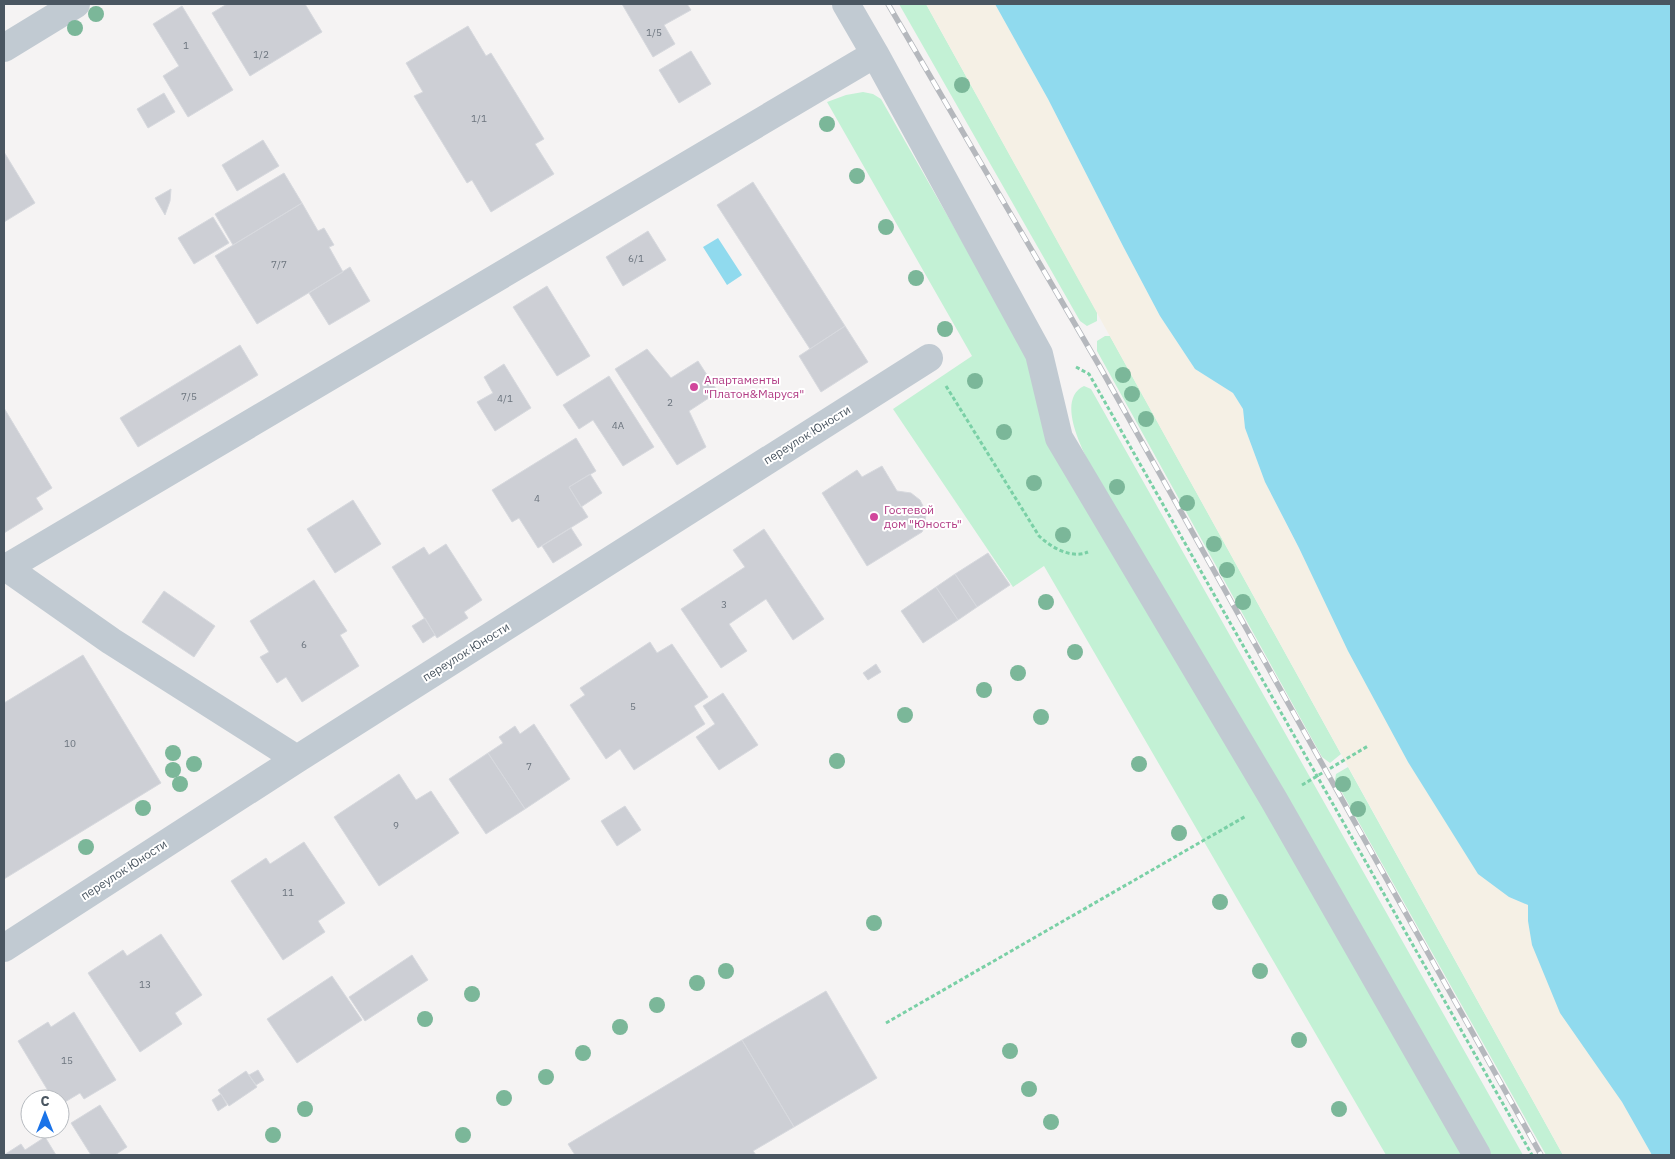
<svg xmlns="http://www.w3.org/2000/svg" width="1675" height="1159" viewBox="0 0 1675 1159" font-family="'IBM Plex Sans',sans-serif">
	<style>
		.green { fill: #c3f1d5 }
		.sand { fill: #f5f0e5 }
		.water { fill: #90daee }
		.building { fill: #cdcfd5; stroke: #d7d9de }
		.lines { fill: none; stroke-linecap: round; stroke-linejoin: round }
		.path { stroke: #7ad0a6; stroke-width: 3; stroke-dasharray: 4 2.5; stroke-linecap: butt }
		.minor { stroke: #c1cad2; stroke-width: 28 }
		.rail-casing { stroke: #b5b8bd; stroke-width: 5.5 }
		.rail { stroke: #fff; stroke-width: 4; stroke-dasharray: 11; stroke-linecap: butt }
		.tree { fill: #7bb799 }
		.hotel-dot { fill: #d1479c; stroke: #fff; stroke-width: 2 }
		.labels { text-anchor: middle; stroke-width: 4; stroke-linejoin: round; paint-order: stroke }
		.number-label { font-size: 10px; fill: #6b747e }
		.hotel-label { font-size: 12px; fill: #b23c85; stroke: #fff; text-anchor: start }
		.street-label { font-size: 12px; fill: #4a5661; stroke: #fff }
	</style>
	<rect width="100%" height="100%" fill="#f5f3f3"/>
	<path class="green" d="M899,4H926L1097,312V321L1087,326L1080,321Z
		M863,92L873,94L881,99L1032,364L1467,1155H1386L1044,566L1013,587L893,409L972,356L827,102L846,95Z
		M1105,336H1110L1341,754L1330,763L1322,757L1097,351V341Z
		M1084,386L1091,389L1523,1155H1491L1296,812L1089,463C1080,444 1057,399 1084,386Z
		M1348,767L1563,1155H1546L1335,780L1336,774Z"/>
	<path class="sand" d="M926,4H995L1048,99L1124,248L1160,316L1195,369L1233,393L1243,409L1245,428L1265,482L1408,762L1509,897L1528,905V921L1622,1102L1652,1155H1563Z"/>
	<path class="water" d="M995,4H1671V1155H1652L1622,1102L1560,1013L1532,945L1528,921V905L1509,897L1478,874L1408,762L1348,651L1299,548L1265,482L1245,428L1243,409L1233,393L1195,369L1160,316L1124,248L1048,99Z
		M718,238L742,275L727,285L703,247Z"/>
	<path class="building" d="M227,4H305L322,32L250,76L212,13Z
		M622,4H687L691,10L664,25L675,44L653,57Z
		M182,6L233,90L188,117L163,76L179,66L153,24Z
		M468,26L486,56L491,53L544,139L535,144L554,174L491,212L472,180L467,183L414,96L423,92L406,63Z
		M691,51L711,84L679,103L659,70Z
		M164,93L175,112L148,128L137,109Z
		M263,140L279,166L237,191L222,165Z
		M4,152L35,203L4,222Z
		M284,173L302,203L233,245L215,214Z
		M753,182L845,326L810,349L717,205Z
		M171,189L170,201L165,215L155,198Z
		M302,203L318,231L324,228L334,245L329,247L343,272L257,324L215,256Z
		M213,217L229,243L194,264L178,238Z
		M648,231L666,260L623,286L606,257Z
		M350,267L370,301L329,325L309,293Z
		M547,286L590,356L557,376L513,307Z
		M845,326L868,362L821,392L799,356Z
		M240,345L258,375L138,447L120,418Z
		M647,349L671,378L698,361L718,392L689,411L706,447L677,465L615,369Z
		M504,364L531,408L495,431L477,402L493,393L484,377Z
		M609,376L654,447L623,466L593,420L579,429L563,405Z
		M4,408L52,488L36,498L43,509L4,533Z
		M576,438L596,471L569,487L588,517L538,548L519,518L512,522L492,490Z
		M882,466L897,491L911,493L920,500L926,512L925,525L922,532L867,566L822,493L857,470L862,477Z
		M590,474L602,493L581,507L569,487Z
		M353,500L381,544L335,573L307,529Z
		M571,528L582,545L553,563L542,546Z
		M764,529L824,619L793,640L766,599L729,624L747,651L721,668L681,609L745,567L733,550Z
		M446,544L482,600L464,612L468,618L437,638L392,567L424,547L429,555Z
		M988,553L1010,585L977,607L955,574Z
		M955,574L977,607L958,620L936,587Z
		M314,580L347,631L340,635L359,666L302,702L286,677L277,683L260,657L269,652L250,621Z
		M936,587L958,620L923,643L901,611Z
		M164,591L215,626L194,657L142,622Z
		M425,618L435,635L423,643L412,626Z
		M650,642L657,653L672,644L708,697L694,706L705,724L634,770L620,749L606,759L570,705L585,695L580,688Z
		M83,655L161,783L4,879V703Z
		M876,664L881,672L868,680L863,673Z
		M723,693L758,745L719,770L696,737L715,724L703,706Z
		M534,724L570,779L525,809L488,753L503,743L499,737L515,726L520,734Z
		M488,753L525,809L486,834L449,779Z
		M399,774L416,800L431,791L459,833L379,886L334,817Z
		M625,806L641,830L617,846L601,821Z
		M304,842L345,903L318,921L325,932L283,960L231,881L266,858L270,864Z
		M161,934L202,995L175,1013L182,1024L140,1052L88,973L123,950L127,956Z
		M412,955L428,980L365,1021L349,997Z
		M332,976L362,1020L297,1063L267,1019Z
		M826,991L877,1078L794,1127L742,1040Z
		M74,1012L116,1080L84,1099L80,1093L60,1105V1099H53L18,1041L48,1022L51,1027Z
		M742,1040L794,1127L753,1151L756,1155H575L568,1144Z
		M258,1070L264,1080L256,1085L249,1075Z
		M246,1071L257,1087L229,1106L218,1090Z
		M221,1094L227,1105L218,1111L212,1100Z
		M100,1105L127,1147L115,1155H91L71,1123Z
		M45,1137L56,1155H4L21,1144L25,1150Z"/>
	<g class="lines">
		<path class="path" d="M1076,367L1089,374L1532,1155
			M946,386L1039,536C1052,548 1071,559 1088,552
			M1302,785L1368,746
			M886,1023L1246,816"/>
		<path class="minor" d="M846,4L875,54L1039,354L1059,438L1274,800L1477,1155
			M4,48L76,4
			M4,566L111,641L297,759
			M6,568L875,54
			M4,948L297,759L929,358"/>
		<g class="rail-casing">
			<path id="rail" d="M888,4L1100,367L1541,1155"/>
		</g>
		<use href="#rail" class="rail"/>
	</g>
	<g class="tree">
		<circle cx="96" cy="14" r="8"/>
		<circle cx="75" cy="28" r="8"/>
		<circle cx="962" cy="85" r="8"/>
		<circle cx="827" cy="124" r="8"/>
		<circle cx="857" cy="176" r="8"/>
		<circle cx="886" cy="227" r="8"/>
		<circle cx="916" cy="278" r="8"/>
		<circle cx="945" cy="329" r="8"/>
		<circle cx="1123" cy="375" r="8"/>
		<circle cx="975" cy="381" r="8"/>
		<circle cx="1132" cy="394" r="8"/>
		<circle cx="1146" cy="419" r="8"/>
		<circle cx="1004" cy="432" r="8"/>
		<circle cx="1034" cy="483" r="8"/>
		<circle cx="1117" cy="487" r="8"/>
		<circle cx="1187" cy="503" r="8"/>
		<circle cx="1063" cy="535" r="8"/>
		<circle cx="1214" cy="544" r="8"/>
		<circle cx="1227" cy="570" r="8"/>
		<circle cx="1046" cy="602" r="8"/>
		<circle cx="1243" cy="602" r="8"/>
		<circle cx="1075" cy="652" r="8"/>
		<circle cx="1018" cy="673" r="8"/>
		<circle cx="984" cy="690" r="8"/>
		<circle cx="905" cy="715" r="8"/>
		<circle cx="1041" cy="717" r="8"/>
		<circle cx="173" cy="753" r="8"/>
		<circle cx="837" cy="761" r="8"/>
		<circle cx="194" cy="764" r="8"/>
		<circle cx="1139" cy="764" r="8"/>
		<circle cx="173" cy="770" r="8"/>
		<circle cx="180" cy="784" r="8"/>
		<circle cx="1343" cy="784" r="8"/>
		<circle cx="143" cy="808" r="8"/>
		<circle cx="1358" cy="809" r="8"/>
		<circle cx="1179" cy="833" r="8"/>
		<circle cx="86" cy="847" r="8"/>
		<circle cx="1220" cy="902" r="8"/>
		<circle cx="874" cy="923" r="8"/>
		<circle cx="726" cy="971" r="8"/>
		<circle cx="1260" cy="971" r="8"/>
		<circle cx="697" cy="983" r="8"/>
		<circle cx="472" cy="994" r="8"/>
		<circle cx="657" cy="1005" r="8"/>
		<circle cx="425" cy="1019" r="8"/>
		<circle cx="620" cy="1027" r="8"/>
		<circle cx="1299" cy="1040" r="8"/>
		<circle cx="1010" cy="1051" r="8"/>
		<circle cx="583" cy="1053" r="8"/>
		<circle cx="546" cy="1077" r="8"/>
		<circle cx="1029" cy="1089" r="8"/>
		<circle cx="504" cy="1098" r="8"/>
		<circle cx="305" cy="1109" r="8"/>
		<circle cx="1339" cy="1109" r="8"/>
		<circle cx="1051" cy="1122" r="8"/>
		<circle cx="273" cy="1135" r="8"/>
		<circle cx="463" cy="1135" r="8"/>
	</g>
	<g class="hotel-dot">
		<circle cx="694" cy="387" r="5"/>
		<circle cx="874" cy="517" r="5"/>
	</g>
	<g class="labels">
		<g class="number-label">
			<text x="654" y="36">1/5</text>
			<text x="186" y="49">1</text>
			<text x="261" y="58">1/2</text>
			<text x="479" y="122">1/1</text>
			<text x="636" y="262">6/1</text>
			<text x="279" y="268">7/7</text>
			<text x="189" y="400">7/5</text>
			<text x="505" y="402">4/1</text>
			<text x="670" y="406">2</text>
			<text x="618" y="429">4А</text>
			<text x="537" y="502">4</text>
			<text x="724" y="608">3</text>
			<text x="304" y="648">6</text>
			<text x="633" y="710">5</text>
			<text x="70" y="747">10</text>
			<text x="529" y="770">7</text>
			<text x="396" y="829">9</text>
			<text x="288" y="896">11</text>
			<text x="145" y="988">13</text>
			<text x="67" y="1064">15</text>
		</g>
		<g class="hotel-label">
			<text x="704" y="384">Апартаменты<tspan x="704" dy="14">"Платон&amp;Маруся"</tspan></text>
			<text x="884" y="514">Гостевой<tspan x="884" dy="14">дом "Юность"</tspan></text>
		</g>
		<g class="street-label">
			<text transform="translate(807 435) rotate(-32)" y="4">переулок Юности</text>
			<text transform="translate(466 652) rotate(-32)" y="4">переулок Юности</text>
			<text transform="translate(124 870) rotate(-33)" y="4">переулок Юности</text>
		</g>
	</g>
	<rect width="1675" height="1159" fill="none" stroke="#4a5661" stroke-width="10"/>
	<g transform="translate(45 1114)"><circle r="24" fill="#ffffff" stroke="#b7bbc0"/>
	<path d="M0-4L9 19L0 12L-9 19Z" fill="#1a73e8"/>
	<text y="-8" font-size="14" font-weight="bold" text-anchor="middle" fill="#4a5661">С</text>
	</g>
</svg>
